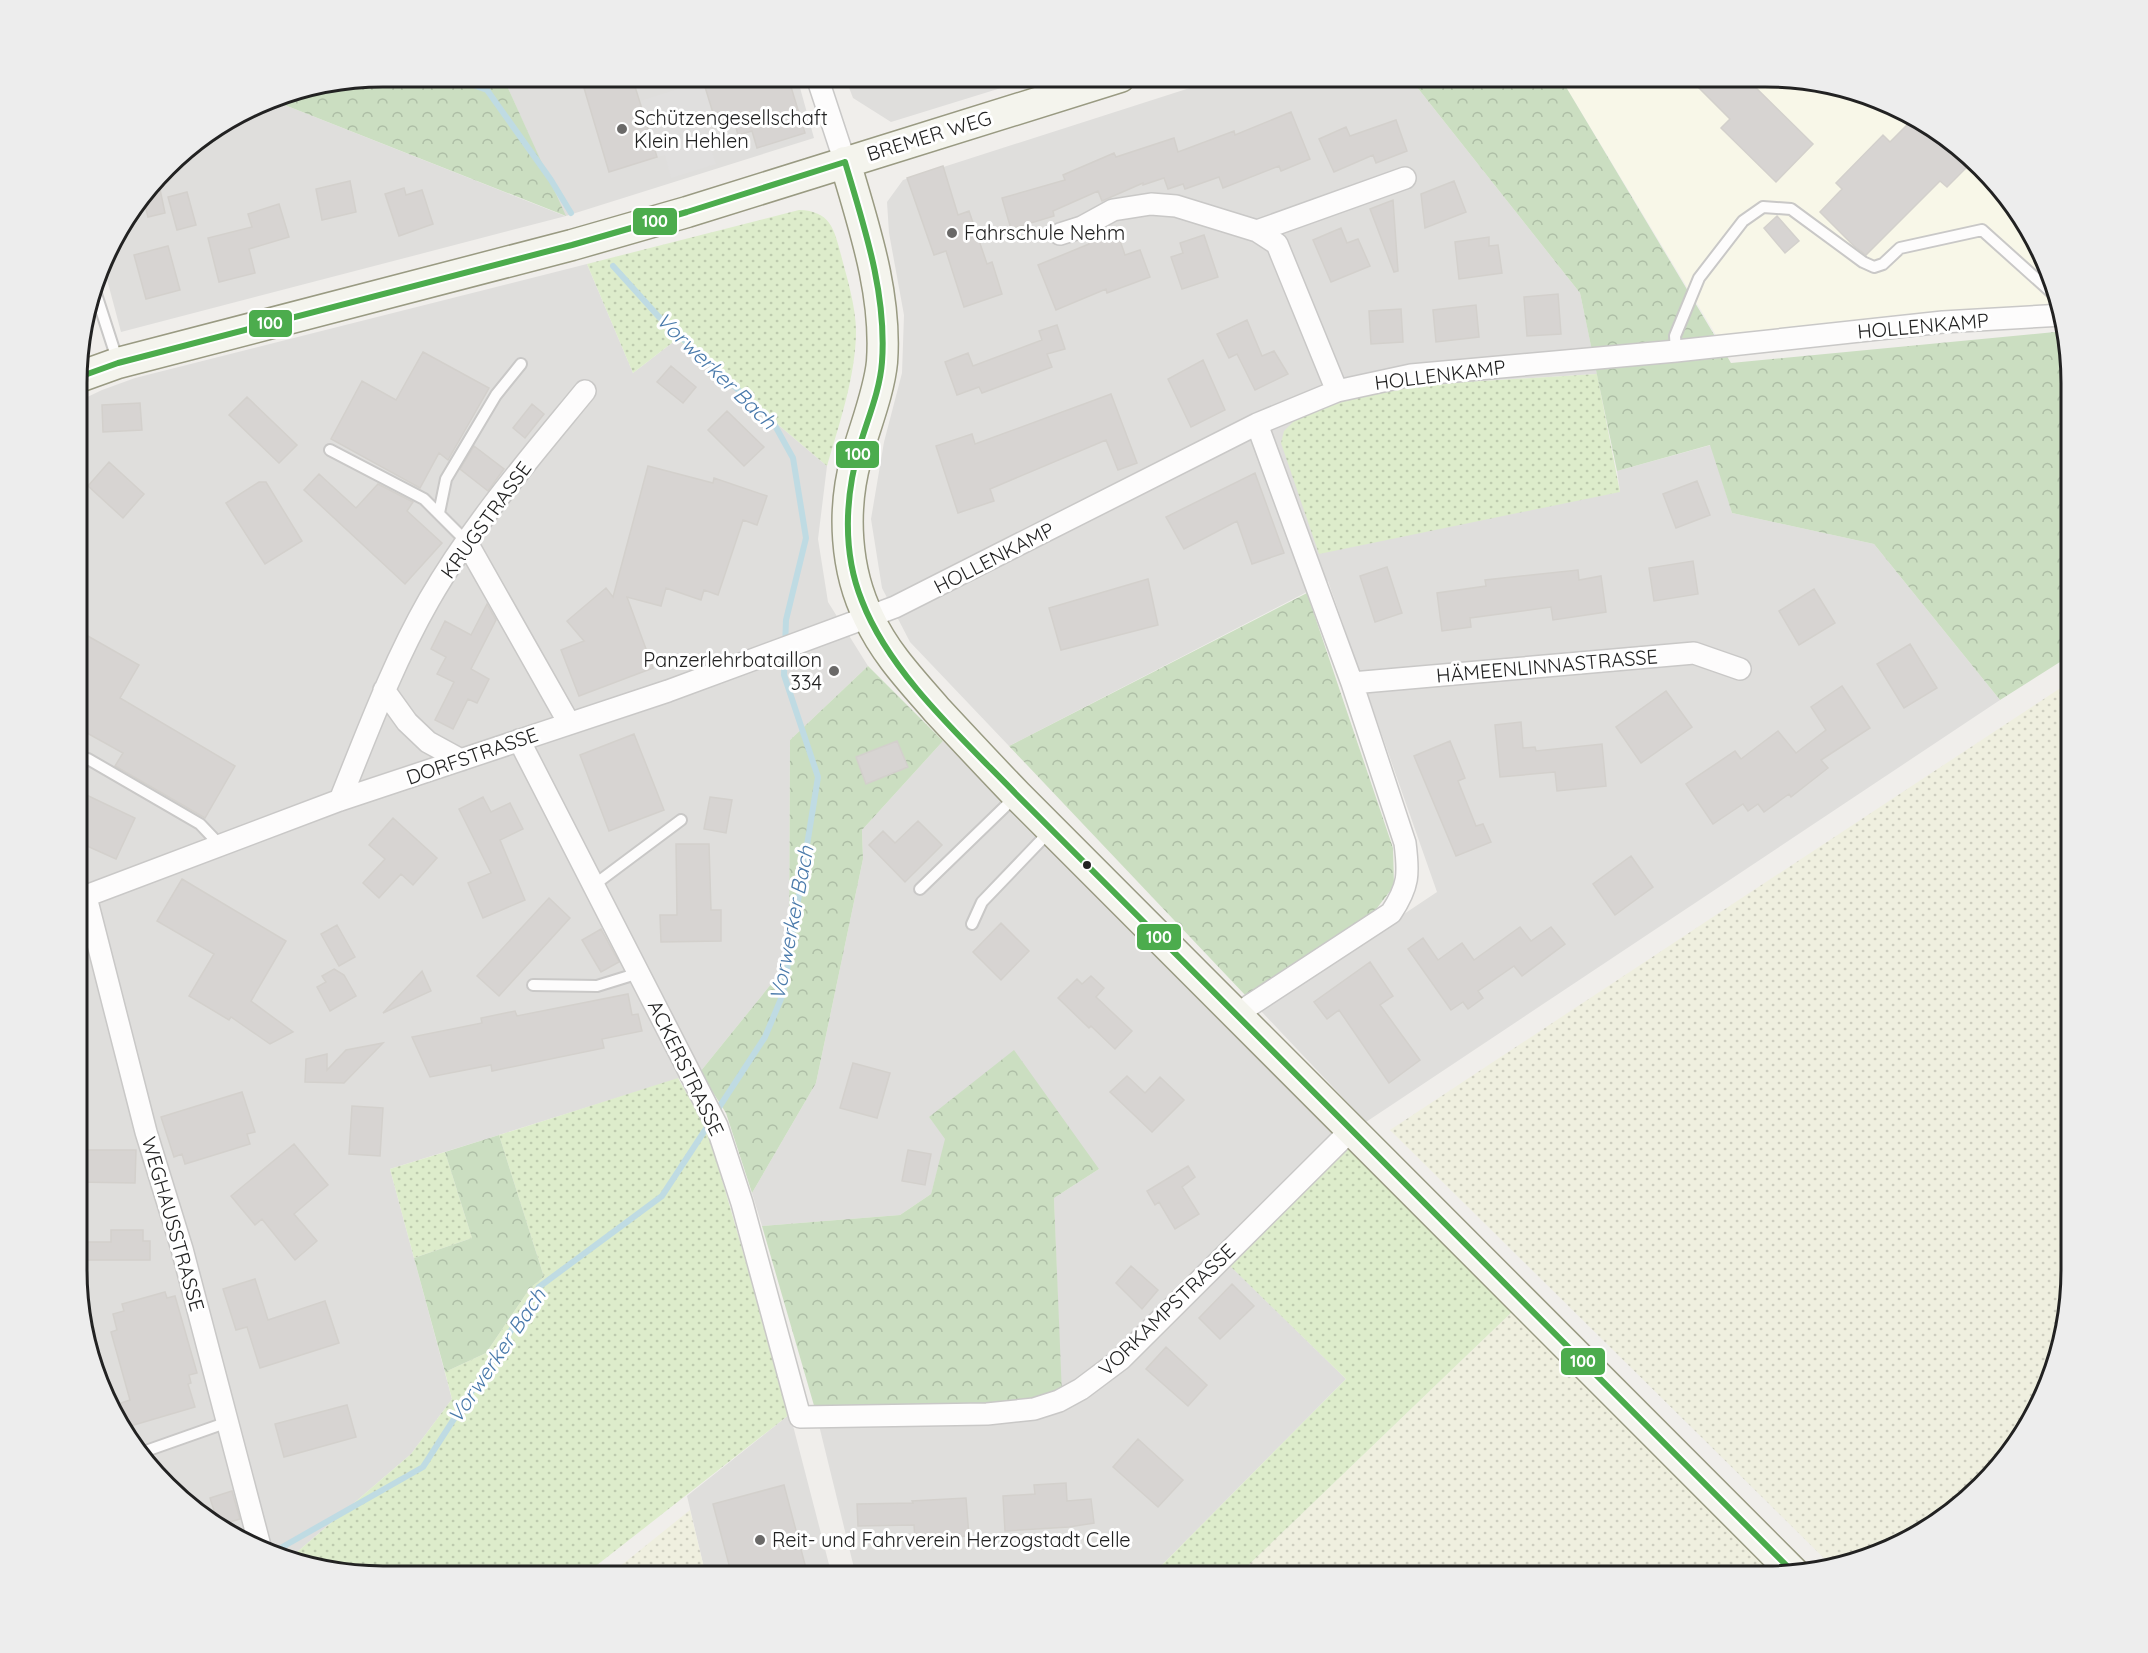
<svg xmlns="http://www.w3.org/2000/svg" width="2148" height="1653" viewBox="0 0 2148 1653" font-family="Quicksand,sans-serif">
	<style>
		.residential { fill: #dfdedc }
		.education { fill: #f8f7e8 }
		.farmland { fill: url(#farmland-dots) }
		.grass { fill: url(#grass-dots) }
		.forest { fill: url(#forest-crowns) }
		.parking { fill: #e0dfde }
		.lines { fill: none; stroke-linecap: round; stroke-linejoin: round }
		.stream { stroke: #bfdbe3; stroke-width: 6 }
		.building { fill: #d7d4d2; stroke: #d3d0cc; stroke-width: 1.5 }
		.lane-casing { stroke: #c9c8c7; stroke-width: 14 }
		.street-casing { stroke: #c9c8c7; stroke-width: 24 }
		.secondary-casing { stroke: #999a82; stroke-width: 33 }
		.lane { stroke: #fdfcfc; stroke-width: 10 }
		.street { stroke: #fdfcfc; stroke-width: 21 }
		.secondary { stroke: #f4f4ed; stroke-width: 30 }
		.bus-1-casing { stroke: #fff; stroke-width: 10 }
		.bus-1 { stroke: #4cac4d; stroke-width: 6 }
		.poi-dot { fill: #6a6968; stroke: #fff; stroke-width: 2 }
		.bus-dot { fill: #222; stroke: #fff; stroke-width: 2 }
		.labels { text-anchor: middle; stroke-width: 6; stroke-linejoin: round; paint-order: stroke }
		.poi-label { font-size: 20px; fill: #222; stroke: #fff; text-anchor: start }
		.street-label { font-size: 20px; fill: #222; stroke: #fff }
		.water-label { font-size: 21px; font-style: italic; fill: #4a7aab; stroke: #fff }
		.rim { fill: none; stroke: #222; stroke-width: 3 }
		.line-badge { stroke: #fff; stroke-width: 2 }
		.badge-label { font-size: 16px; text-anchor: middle; font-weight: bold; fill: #fff }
	</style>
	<defs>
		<pattern id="farmland-dots" width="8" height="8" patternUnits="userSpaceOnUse" patternTransform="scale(1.5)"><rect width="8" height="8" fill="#efefdf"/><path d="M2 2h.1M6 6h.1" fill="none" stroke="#cdcdbf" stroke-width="1.8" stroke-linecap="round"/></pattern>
		<pattern id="grass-dots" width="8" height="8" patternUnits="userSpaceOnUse" patternTransform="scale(1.5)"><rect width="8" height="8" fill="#ddeccb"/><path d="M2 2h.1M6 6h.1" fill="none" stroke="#bdcaae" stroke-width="1.8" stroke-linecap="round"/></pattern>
		<pattern id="forest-crowns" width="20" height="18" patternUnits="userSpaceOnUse" patternTransform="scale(1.5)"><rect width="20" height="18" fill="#cbdec1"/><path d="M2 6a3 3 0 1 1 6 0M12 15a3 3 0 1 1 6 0" fill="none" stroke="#aebea6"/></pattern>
	</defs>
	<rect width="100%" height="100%" fill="#f0eeeb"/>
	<path class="residential" d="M503,77H797L814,138L566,216L121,332L104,268L117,230L181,152L272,100L565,216Z
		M845,77H1037L891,122L853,98Z
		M1224,77H1409L1580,293L1597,374L1384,387L1620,492L1617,471L1711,445L1732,513L1874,544L2000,700L1366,1122L1260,1010L1437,892L1328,581L1009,746L910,642L882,588L871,519L884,442L902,373L904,315L889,233L887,202L903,180Z
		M587,264L633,373L677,339L827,466L818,539L828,602L868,666L790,740L789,962L700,1072L390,1169L452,1399L411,1454L289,1559L266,1553L181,1501L108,1406L77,1291L79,401L102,390L135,378Z
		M943,741L1336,1133L1217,1253L1346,1379L1160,1567L1086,1576H856L815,1409L1061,1395L1054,1198L1099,1169L929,1117L946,1139L931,1194L900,1215L762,1226L752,1193L816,1083L863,859L862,830Z
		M790,1414L832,1576H706L687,1496Z"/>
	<path class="education" d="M1560,77H1785L1882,100L1967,152L2040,248L2061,303L1716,335Z"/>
	<path class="farmland" d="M2071,681V1291L2048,1388L1996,1472L1900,1545L1834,1568L1390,1130Z
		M1514,1310L1776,1575L1237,1576Z
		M690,1510L706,1576H608Z"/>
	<path class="grass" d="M799,210C830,211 834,228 841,255C847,278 856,307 856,331C856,375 839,425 827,466L677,339L633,373L587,264Z
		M1597,374L1620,492L1319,554L1281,443L1284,431L1297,418L1384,387Z
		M678,1078L708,1131L790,1414L583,1576H363L289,1559L411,1454L452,1399L445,1372L486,1353L530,1288L544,1277L499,1135Z
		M1346,1143L1514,1310L1237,1576H1086L1160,1567L1346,1379L1228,1264Z
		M445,1152L472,1238L414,1258L390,1169Z"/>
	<path class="forest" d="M383,77H503L566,216L272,100L284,93Z
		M1409,77H1560L1731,363L2065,331L2071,382V655L2000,700L1874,544L1732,513L1710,445L1617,471L1580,293Z
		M1307,593L1393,848L1394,886L1367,921L1246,996L1009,746Z
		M868,666L943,741L862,830L863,859L816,1083L752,1193L726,1113L700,1072L789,962L790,740Z
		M1014,1050L1099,1169L1054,1198L1062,1395L1025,1407L815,1409L762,1226L900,1215L931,1194L945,1139L929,1117Z
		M499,1135L544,1277L530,1288L486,1353L445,1372L414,1258L472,1238L445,1152Z"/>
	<path class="parking" d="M632,77H678L636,90Z
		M703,81L717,125L705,129L716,164L671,178L665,155L657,157L640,101Z"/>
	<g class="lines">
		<path class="stream" d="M451,77L487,90L551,180L571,213
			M613,266L659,317L773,422L793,458L806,538L786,620L784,675L818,777L783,994L765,1037L716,1112
			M270,1554L423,1467L539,1287L662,1196L711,1121"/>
	</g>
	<path class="building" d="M621,77H632L657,157L609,172L584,88Z
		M702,77H788L805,133L757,148L752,131L738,135L734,120L717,126Z
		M1688,77H1745L1813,144L1776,182L1721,128L1730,119Z
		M1291,112L1310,159L1281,171L1279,166L1223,188L1219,177L1185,189L1183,184L1168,189L1164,178L1143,185V183L1102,201L1098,191L1053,211L1054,216L1011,229L1002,198L1065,180L1063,175L1114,153L1116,157L1174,138L1178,152L1234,131L1235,135Z
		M1913,119L1967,152L1973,161L1947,187L1940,181L1866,255L1854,246L1820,212L1842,189L1836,183L1883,135L1890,142Z
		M1396,120L1407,151L1376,163L1373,155L1334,172L1319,139L1346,127L1350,136Z
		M943,166L958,215L969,211L987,264L992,262L1002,294L964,307L946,251L934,255L907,178Z
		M158,180L165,213L148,217L143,198Z
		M350,181L356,212L322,220L316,189Z
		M1454,181L1466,212L1425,228L1421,194Z
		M404,188L406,195L422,190L433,224L399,236L385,194Z
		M187,192L196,225L177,230L168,197Z
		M1393,200L1398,271L1394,272L1370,209Z
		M279,204L289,237L249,249L255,273L219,282L208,238L252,227L248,214Z
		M1777,216L1799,241L1785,253L1764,228Z
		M1341,228L1347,243L1358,239L1370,266L1331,282L1313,240Z
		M1116,229L1125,255L1140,250L1150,277L1107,293L1106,289L1056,310L1038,265L1089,244L1087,239Z
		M1204,235L1218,277L1182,289L1171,257L1183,253L1180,243Z
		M1489,237V246L1498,245L1502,273L1459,279L1455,242Z
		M168,246L180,290L146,299L134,255Z
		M1558,294L1561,334L1527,336L1524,297Z
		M1476,305L1479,337L1436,342L1433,310Z
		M1401,309L1403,342L1371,344L1369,311Z
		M1247,320L1262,356L1274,351L1288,374L1255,390L1237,354L1229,358L1217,334Z
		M1057,325L1065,349L1047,354L1052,367L982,393L979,387L957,395L945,362L968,353L973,366L1042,340L1039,331Z
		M423,352L489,388L448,460L439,453L420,488L331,439L362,381L396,400Z
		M1203,360L1225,410L1191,427L1168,379Z
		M671,366L696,387L683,403L657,382Z
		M1111,394L1137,463L1118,470L1106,440L990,489L994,501L958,513L936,446L972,434L975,444Z
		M247,397L297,445L279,463L229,415Z
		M140,403L142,430L103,432L102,405Z
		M532,404L544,414L525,438L513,428Z
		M727,411L764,447L744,466L708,430Z
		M474,446L504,469L488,491L460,469Z
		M109,462L144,494L123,518L88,486Z
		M648,466L713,483L714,478L767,496L757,525L743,520L718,595L704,590L701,600L666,588L661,606L627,597L653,668L579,696L561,650L584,641L567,621L606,588L613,597Z
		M1255,473L1284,553L1252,564L1237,521L1184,549L1166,517Z
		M319,474L356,508L378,484L413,502L407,511L442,543L405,584L304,490Z
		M1697,481L1710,515L1676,528L1663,494Z
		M259,482H266L302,541L265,564L226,503Z
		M1693,561L1698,594L1654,601L1649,568Z
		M1387,567L1402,613L1375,622L1360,576Z
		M1578,570L1579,580L1601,576L1606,612L1553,620L1551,607L1470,618L1471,627L1442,631L1437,593L1486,586L1485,580Z
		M1148,579L1158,625L1061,650L1049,608Z
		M1814,589L1835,623L1799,645L1779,611Z
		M487,604L496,620L471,669L489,679L477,703L468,699L453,729L435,720L454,682L437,674L446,657L431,649L445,621L471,635Z
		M79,631L139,665L120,698L235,766L205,818L115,766L123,753L78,728Z
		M1910,644L1937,688L1904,708L1877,664Z
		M1842,686L1870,728L1821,760L1828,768L1791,797L1789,794L1764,812L1758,804L1748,811L1743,804L1713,824L1686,784L1735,751L1741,759L1778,731L1796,753L1826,730L1811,707Z
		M1666,691L1692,727L1641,763L1616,727Z
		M1521,722L1523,748L1535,747L1536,751L1602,744L1606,786L1557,791L1555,772L1500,777L1495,725Z
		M634,734L664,810L609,831L580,755Z
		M897,741L908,767L866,784L856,757Z
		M1450,741L1465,778L1458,781L1476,826L1483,824L1491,842L1456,856L1414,756Z
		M78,791L135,818L116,859L78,842Z
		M483,797L491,812L510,803L523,829L500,840L525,900L483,918L468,883L491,873L459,809Z
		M710,797L732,800L726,833L704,829Z
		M393,818L437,858L413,885L401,874L379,898L363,883L385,859L369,845Z
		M918,821L942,845L905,882L869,845L883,831L895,843Z
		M676,844H709L711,910H721V941L661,942L660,915H677Z
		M1631,856L1653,887L1615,915L1593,884Z
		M182,879L286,941L251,1001L293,1032L270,1044L231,1017L229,1020L189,996L214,954L157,921Z
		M549,898L570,918L499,996L477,976Z
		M1001,923L1029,951L1001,980L973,952Z
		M337,925L355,957L339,966L321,934Z
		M1520,927L1531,941L1551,927L1565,944L1522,976L1514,966L1478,991L1483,998L1468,1009L1463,1002L1451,1010L1408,949L1423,938L1438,960L1462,943L1474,960Z
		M601,929L619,962L601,972L582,940Z
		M1370,962L1393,996L1380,1005L1420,1060L1389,1083L1339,1010L1327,1019L1314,1002Z
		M334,969L344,975L356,996L330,1011L317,987L326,982L322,976Z
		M422,971L431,991L383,1013Z
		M1091,976L1104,988L1096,997L1132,1031L1115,1049L1091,1026L1089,1028L1058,998L1077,979L1082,984Z
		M628,994L632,1015L638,1014L642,1031L602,1039L604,1048L492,1071L491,1065L430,1077L412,1037L482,1023L481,1018L515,1011L517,1016Z
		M383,1043L344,1083L305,1082L306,1059L327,1054V1070L346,1050Z
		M853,1063L890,1073L877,1118L840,1108Z
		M1127,1076L1145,1093L1160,1077L1184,1100L1152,1132L1110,1092Z
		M242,1092L255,1132L247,1134L250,1144L185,1164L182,1154L174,1157L161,1117Z
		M352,1106L383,1108L380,1156L349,1154Z
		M294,1144L328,1185L294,1214L317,1241L295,1260L262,1219L255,1225L231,1196Z
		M77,1150H136L135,1183L77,1182Z
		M908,1150L931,1154L925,1185L902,1181Z
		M1188,1166L1195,1177L1182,1187L1199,1214L1175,1229L1159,1202L1155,1205L1147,1191Z
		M111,1230H143V1241H150V1260H79V1242H111Z
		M1131,1266L1158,1290L1142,1309L1116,1283Z
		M255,1279L268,1320L325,1301L339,1343L260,1368L247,1327L236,1330L223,1289Z
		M1232,1284L1254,1306L1220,1339L1199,1318Z
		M165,1292L167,1298L175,1296L197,1373L189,1375L191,1383L188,1384L195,1407L127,1427L121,1403L130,1400L111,1332L117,1330L113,1314L124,1311L122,1304Z
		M1166,1347L1207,1385L1188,1406L1146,1369Z
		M347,1405L356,1437L284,1457L275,1424Z
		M1138,1439L1183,1480L1158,1507L1113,1467Z
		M1066,1483L1067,1501L1091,1499L1094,1523L1069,1527L1005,1531L1003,1496L1035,1494L1034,1485Z
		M784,1485L808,1576H732L713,1504Z
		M232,1491L240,1519L220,1525L218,1523L210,1498Z
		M966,1498L969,1536L915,1539L914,1525L858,1526L857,1504L913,1503L912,1501Z"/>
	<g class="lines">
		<g class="lane-casing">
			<path id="lane" d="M96,294L118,362
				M1676,351L1675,336L1699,278L1743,221L1763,207L1791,209L1863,262L1874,267L1883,264L1900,248L1982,230L2060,300
				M330,450L424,499L466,541
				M439,513L446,479L496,395L521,364
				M88,759L200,824L220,845
				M594,885L681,820
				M920,889L1016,796
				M972,924L982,902L1050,831
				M533,985L597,986L639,973
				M143,1452L228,1422"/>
		</g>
		<g class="street-casing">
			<path id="street" d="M817,77L845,162
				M1257,231L1405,178
				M1060,234L1082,227L1113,210L1151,204L1176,206L1257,231L1277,244L1337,391
				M466,541L569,723
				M1352,683L1694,653L1740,669
				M384,690L407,722L428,742L461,760
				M519,740L717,1126L742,1203L800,1417L987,1414L1034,1409L1059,1401L1081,1389L1121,1359L1352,1129
				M340,800C367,733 393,663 429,600C472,525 530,458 585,391
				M86,897L146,1132L182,1249L261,1550
				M78,899L340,800L668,691L895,607L1257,424L1337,391L1411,375L1676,351L1943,322L2063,315
				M1239,1016L1249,1006L1391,913C1409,886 1409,874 1405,843L1352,683L1257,424"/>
		</g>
		<g class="secondary-casing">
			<path id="secondary" d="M845,162C864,227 887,294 882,362C879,393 864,429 856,459C842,510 845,570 869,618C885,653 911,680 936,709C963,738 990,767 1017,795L1795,1574
				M79,377L118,363L572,245L687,212L1120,77"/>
		</g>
		<use href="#lane" class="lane"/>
		<use href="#street" class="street"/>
		<use href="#secondary" class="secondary"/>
		<g class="bus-1-casing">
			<path id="bus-1" d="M845,162C864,226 887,294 882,362C880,390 868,418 860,445C845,495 842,552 862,601C890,674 963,739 1017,795L1795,1574
				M79,377L118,363L572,245L687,212L845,162"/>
		</g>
		<use href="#bus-1" class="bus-1"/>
	</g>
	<g class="poi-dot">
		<circle cx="622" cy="129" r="6"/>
		<circle cx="952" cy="233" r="6"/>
		<circle cx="834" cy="671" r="6"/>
		<circle cx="760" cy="1540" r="6"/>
	</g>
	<circle class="bus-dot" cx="1087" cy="865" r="5"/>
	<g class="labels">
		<g class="poi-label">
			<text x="634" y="125">Schützengesellschaft<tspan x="634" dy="23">Klein Hehlen</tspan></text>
			<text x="964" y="240">Fahrschule Nehm</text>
			<text x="822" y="667" text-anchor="end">Panzerlehrbataillon<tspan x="822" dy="23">334</tspan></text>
			<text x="772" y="1547">Reit- und Fahrverein Herzogstadt Celle</text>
		</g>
		<g class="street-label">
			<text transform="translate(929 136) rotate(-17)" y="7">BREMER WEG</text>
			<text transform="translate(1923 326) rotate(-5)" y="7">HOLLENKAMP</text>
			<text transform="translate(1440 375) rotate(-7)" y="7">HOLLENKAMP</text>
			<text transform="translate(486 520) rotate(-54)" y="7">KRUGSTRASSE</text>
			<text transform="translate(994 558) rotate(-27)" y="7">HOLLENKAMP</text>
			<text transform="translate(1547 666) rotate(-5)" y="7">HÄMEENLINNASTRASSE</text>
			<text transform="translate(472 756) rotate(-19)" y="7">DORFSTRASSE</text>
			<text transform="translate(686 1068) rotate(64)" y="7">ACKERSTRASSE</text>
			<text transform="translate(173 1224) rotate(74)" y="7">WEGHAUSSTRASSE</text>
			<text transform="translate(1167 1310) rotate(-44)" y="7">VORKAMPSTRASSE</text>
		</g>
		<g class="water-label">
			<text transform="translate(716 371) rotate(44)" y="7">Vorwerker Bach</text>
			<text transform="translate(792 923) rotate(-79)" y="7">Vorwerker Bach</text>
			<text transform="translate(497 1356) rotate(-56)" y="7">Vorwerker Bach</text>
		</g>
	</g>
	<path d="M0 0H2148V1653H0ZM383 87H1765A296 296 0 0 1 2061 383V1270A296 296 0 0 1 1765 1566H383A296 296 0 0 1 87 1270V383A296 296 0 0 1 383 87Z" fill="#ededed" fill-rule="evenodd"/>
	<path class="rim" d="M383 87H1765A296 296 0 0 1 2061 383V1270A296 296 0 0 1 1765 1566H383A296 296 0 0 1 87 1270V383A296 296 0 0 1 383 87Z"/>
	<g class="line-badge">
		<rect x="632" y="207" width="46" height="29" rx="6" fill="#4cac4d"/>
		<rect x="248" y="309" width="45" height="29" rx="6" fill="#4cac4d"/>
		<rect x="835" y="440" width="45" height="29" rx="6" fill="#4cac4d"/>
		<rect x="1136" y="923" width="46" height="28" rx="6" fill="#4cac4d"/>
		<rect x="1560" y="1347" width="46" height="29" rx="6" fill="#4cac4d"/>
	</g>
	<g class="badge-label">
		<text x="655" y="227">100</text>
		<text x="270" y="329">100</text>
		<text x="858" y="460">100</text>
		<text x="1159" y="943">100</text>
		<text x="1583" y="1367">100</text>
	</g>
</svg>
